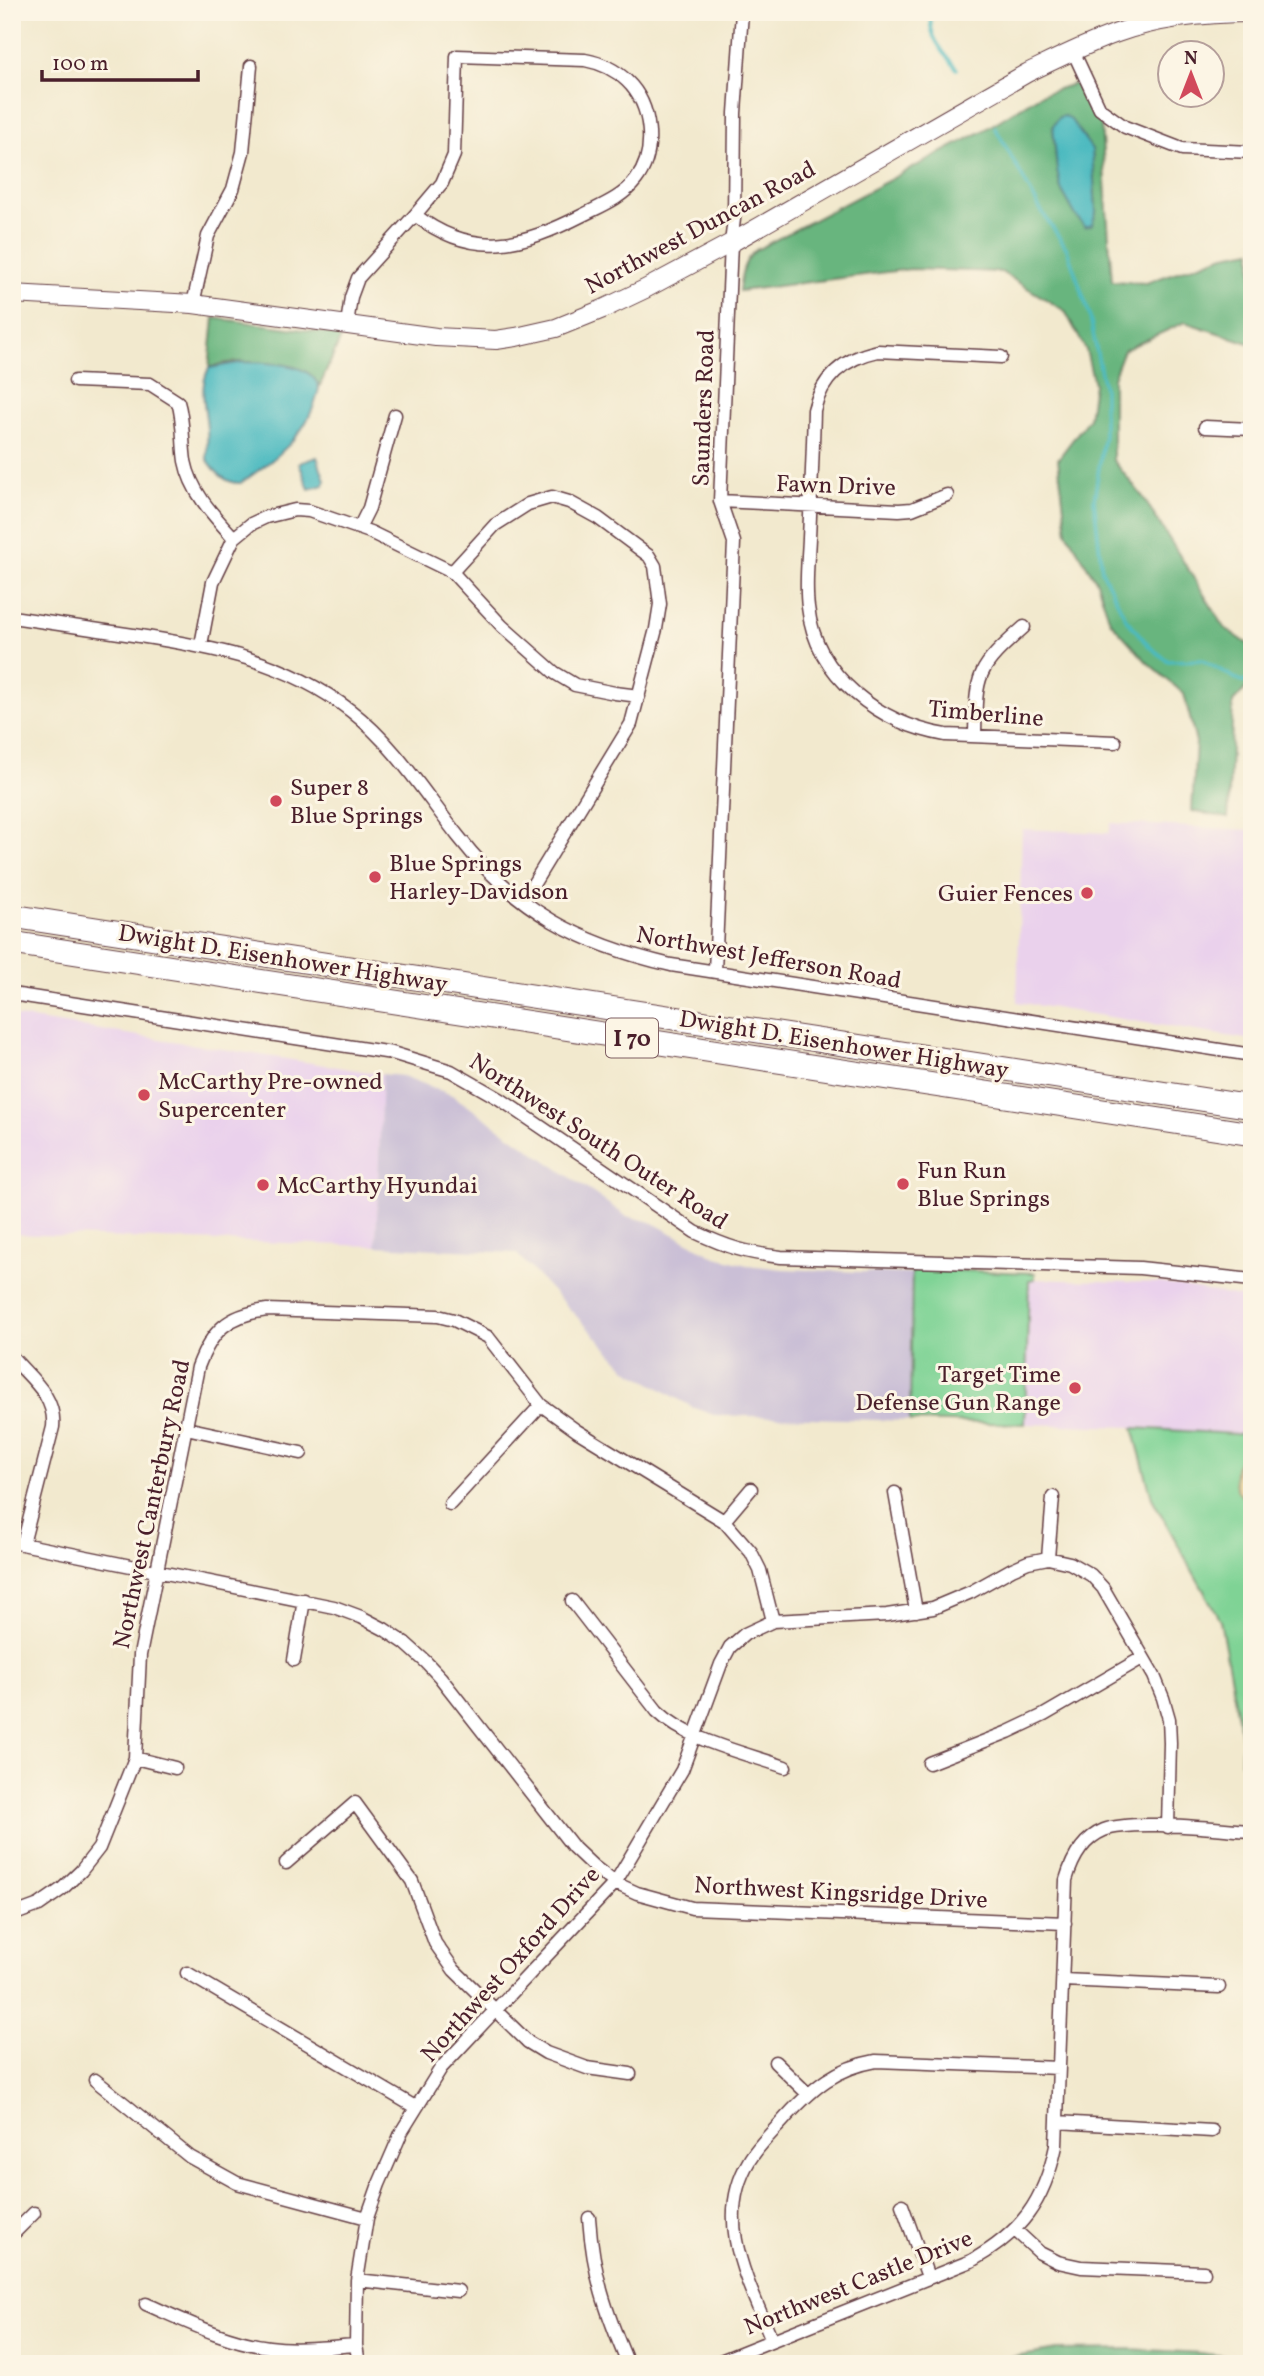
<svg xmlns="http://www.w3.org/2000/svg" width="1264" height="2376" viewBox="0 0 1264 2376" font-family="Vollkorn,serif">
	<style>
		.built { fill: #ead1ec }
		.industrial { fill: #cabfd6 }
		.green { fill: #7fd395; stroke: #647960; stroke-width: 2 }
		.forest { fill: #67b57e; stroke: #586a54; stroke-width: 2; fill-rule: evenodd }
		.sand { fill: #eeda9e; stroke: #9c7c64; stroke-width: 2 }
		.water { fill: #4bbac0; stroke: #4a6c76; stroke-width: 2 }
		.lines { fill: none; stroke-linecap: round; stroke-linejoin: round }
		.stream { stroke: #4bbac0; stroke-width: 3.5 }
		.street-casing { stroke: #633d43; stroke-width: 15 }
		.secondary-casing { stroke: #633d43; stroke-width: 20 }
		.highway-casing { stroke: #633d43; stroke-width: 25 }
		.street { stroke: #fff; stroke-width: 12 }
		.secondary { stroke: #fff; stroke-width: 18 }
		.highway { stroke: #fff; stroke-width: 23 }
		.poi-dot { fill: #d1495b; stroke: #fcf5e5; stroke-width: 2.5 }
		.labels { text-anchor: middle; stroke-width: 6; stroke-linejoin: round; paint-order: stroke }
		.shield { fill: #fcf5e5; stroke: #7f5f63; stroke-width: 2 }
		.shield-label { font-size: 23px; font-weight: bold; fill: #4a1f2b }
		.street-label { font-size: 24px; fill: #4a1f2b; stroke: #fcf5e5 }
		.poi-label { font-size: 24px; fill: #4a1f2b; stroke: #fcf5e5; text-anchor: start }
	</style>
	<rect width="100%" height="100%" fill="#fcf5e5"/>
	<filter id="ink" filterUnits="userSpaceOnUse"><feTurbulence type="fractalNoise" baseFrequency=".0143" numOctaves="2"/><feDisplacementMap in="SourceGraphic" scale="14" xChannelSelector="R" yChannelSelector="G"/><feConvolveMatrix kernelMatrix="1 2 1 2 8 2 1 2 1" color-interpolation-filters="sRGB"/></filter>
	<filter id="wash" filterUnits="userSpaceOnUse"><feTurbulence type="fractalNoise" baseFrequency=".00686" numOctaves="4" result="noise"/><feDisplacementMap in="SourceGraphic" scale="28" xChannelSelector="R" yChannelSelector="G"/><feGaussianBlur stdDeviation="1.57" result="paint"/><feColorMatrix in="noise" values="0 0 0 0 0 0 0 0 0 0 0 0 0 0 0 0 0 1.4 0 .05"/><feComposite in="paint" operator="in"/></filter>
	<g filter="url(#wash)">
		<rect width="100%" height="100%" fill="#f2e9ce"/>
		<path class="built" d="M1111,823L1252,830V1040L1017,1002L1022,829L1109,833Z
			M12,1016L382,1074L376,1246L12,1234Z
			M1029,1279L1161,1283L1252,1299V1435L1133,1427L1025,1424Z"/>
		<path class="industrial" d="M382,1074L403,1076L452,1095L626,1216L651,1222L716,1257L747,1265L783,1269L912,1274L910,1421L714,1415L694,1408L628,1370L516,1253L376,1246Z"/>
		<path class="green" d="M912,1269L1035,1273V1279L1029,1280L1025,1424L910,1421Z
			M1133,1428L1252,1435V1763L1241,1762L1242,1740L1220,1620L1152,1498Z"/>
		<path class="forest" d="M1076,83C1088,89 1093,113 1101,124L1112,281L1146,283L1225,255L1252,250V344L1185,322L1124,350L1113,378V460L1143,497L1225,628L1252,647V682L1233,702L1228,818L1192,811L1196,742L1184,694L1147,662L1110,621L1097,582L1067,533L1058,459L1089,418L1094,384L1086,350L1065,311L1001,272L911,269L739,291C741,274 743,261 756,250L981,132L1040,95ZM1053,126L1092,149L1096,213L1061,189L1057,170Z
			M214,318L342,335L319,388L318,383C283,368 247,353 209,368Z
			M1129,2349L1202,2353L1252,2360V2364H972L1057,2350Z"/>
		<path class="sand" d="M1252,1448V1503C1227,1492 1231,1460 1252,1448Z"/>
		<path class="water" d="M1065,116L1071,120L1092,149L1096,213L1092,225L1085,227L1076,216L1061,189L1057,170L1053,126L1059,117Z
			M243,362C266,363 312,361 319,388C309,436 277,457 241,483C225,484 215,471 207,459C207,449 208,439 207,430C206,407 198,389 209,368Z
			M317,457L325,480L324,485L309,489L299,463Z"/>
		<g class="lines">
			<path class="stream" d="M931,12C927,36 943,52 957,69
				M995,127L1040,209L1067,249L1089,313L1104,388V435L1094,500L1102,571L1126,619L1150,647L1168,661L1202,660L1242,682L1252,681"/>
		</g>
	</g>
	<g filter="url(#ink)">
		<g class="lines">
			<g class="street-casing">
				<path id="street" d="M1073,51L1100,109L1125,127L1182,149L1252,152
					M457,56L585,60C601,63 615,69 627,81C652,105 657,152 636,180C623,197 603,205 583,215C522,246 474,260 415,215L442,183L454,155Z
					M193,304L208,236L233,189L243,152L251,66
					M347,324L351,297L358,278L415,215
					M1001,357L878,351C845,358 822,377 814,410C813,453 811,495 809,538C808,561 805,584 808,607C816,678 881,724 946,735L1115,742
					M75,381L150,384L178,402C184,421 182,441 185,461C191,492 213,515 234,538
					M1205,427L1252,429
					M720,501L899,510L912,509L947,495
					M359,528L369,508L395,415
					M452,572L495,525L528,504L552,497L569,502L598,518L649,556L655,566L660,604L656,629L631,724L523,901
					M12,617C53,623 93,629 133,635C213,647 285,660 351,711C395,745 424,793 458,836C516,911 580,944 671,965L1252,1055
					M201,645L213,582L234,538L251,524L266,517L295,510L309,511L370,532L452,572L502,626L555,673L575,685L615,693L639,696
					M975,736C976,672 976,670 1024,627
					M715,971L734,542L720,501L731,243L734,219L735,113L742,12
					M12,994L392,1053L451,1071L500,1099L695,1232C727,1247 746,1253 781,1257L1140,1268L1252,1280
					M12,1357C31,1379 56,1396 53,1427L23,1544
					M186,1428L301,1453
					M895,1493L916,1611
					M450,1504L541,1405
					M724,1521L751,1489
					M12,1542L334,1607L361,1617L384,1629L405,1643L426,1662L440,1677L574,1848L593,1866L615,1883L637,1893L692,1908L1065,1923
					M1048,1558L1053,1497
					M572,1601L657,1711C688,1741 745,1753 785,1767
					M294,1660L304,1600
					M135,1758L175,1768
					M929,1763L1008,1732L1044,1715L1142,1658
					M286,1863L355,1803L412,1881L435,1943L454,1970L528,2042L546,2053L587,2068L630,2074
					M12,1915L39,1905L62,1889L81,1871L99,1848L135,1758L140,1655L198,1367C212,1330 228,1315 267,1310L438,1316L454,1320L488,1337L541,1405L577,1431L724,1521L751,1552L760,1570L773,1621
					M187,1973L415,2107
					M1063,1980L1219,1987
					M775,2062L808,2094
					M95,2080L190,2157L237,2183L367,2218
					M1057,2122L1212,2131
					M902,2205L928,2277
					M589,2218C593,2275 606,2312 628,2364
					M1015,2230L1040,2253L1058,2262L1081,2267L1204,2272
					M12,2235L34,2213
					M357,2280L458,2291
					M146,2304C185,2321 227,2342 269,2347C298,2351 328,2347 356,2345
					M772,2340C749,2283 713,2221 749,2161C759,2144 774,2131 787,2116C814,2087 836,2068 876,2061L1059,2068
					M359,2364L356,2345L357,2280L367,2218L379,2184L402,2131L441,2068L615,1883L682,1770L721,1664L730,1647L745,1634L773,1621L887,1615L933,1608L971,1592L1012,1569L1028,1562L1048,1558L1070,1563L1091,1575L1103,1588L1154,1676L1163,1698L1169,1719L1170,1743L1168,1827
					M713,2364L971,2261C1021,2233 1044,2202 1056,2146L1066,1880C1072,1859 1082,1839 1104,1830C1131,1819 1218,1829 1252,1831"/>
			</g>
			<g class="secondary-casing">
				<path id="secondary" d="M12,294L193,304L436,337L496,340L516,337L556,328L603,309L645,289L731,243L1027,73C1056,59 1086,44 1117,33C1159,18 1207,13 1252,13"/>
			</g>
			<g class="highway-casing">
				<path id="highway" d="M12,916L1252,1107
					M12,943L1252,1134"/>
			</g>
			<use href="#street" class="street"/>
			<use href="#secondary" class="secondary"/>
			<use href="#highway" class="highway"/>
		</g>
	</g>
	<g class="poi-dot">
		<circle cx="276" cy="801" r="7"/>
		<circle cx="375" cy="877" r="7"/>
		<circle cx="1087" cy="893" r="7"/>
		<circle cx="144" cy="1095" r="7"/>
		<circle cx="903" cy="1184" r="7"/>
		<circle cx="263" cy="1185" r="7"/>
		<circle cx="1075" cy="1388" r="7"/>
	</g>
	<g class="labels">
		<rect class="shield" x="606" y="1018.5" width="52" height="39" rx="5"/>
		<g class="shield-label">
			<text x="632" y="1046">I 70</text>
		</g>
		<g class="street-label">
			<text transform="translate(700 227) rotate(-28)" y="8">Northwest Duncan Road</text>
			<text transform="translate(703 408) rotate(-88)" y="8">Saunders Road</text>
			<text transform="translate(836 485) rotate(2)" y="8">Fawn Drive</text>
			<text transform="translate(986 713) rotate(5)" y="8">Timberline</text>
			<text transform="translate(769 957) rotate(10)" y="8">Northwest Jefferson Road</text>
			<text transform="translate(283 958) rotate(9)" y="8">Dwight D. Eisenhower Highway</text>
			<text transform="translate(844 1044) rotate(9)" y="8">Dwight D. Eisenhower Highway</text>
			<text transform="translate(599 1141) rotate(33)" y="8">Northwest South Outer Road</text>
			<text transform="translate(151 1504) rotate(-78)" y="8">Northwest Canterbury Road</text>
			<text transform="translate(841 1892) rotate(3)" y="8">Northwest Kingsridge Drive</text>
			<text transform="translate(510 1964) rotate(-48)" y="8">Northwest Oxford Drive</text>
			<text transform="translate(858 2282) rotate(-22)" y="8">Northwest Castle Drive</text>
		</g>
		<g class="poi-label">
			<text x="290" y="795">Super 8<tspan x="290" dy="28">Blue Springs</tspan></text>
			<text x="389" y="871">Blue Springs<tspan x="389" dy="28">Harley-Davidson</tspan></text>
			<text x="1073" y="901" text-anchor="end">Guier Fences</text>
			<text x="158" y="1089">McCarthy Pre-owned<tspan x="158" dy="28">Supercenter</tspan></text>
			<text x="917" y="1178">Fun Run<tspan x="917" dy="28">Blue Springs</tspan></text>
			<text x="277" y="1193">McCarthy Hyundai</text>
			<text x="1061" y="1382" text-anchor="end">Target Time<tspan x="1061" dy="28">Defense Gun Range</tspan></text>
		</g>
	</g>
	<rect width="1264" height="2376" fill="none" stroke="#fcf5e5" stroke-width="42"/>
	<g transform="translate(1191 74)"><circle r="33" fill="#fcf5e5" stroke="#b59f9b" stroke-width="2"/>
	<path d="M0-5L12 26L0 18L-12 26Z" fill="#d1495b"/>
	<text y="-10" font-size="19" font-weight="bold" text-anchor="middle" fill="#4a1f2b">N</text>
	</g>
	<path d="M42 70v10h156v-10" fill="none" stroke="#4a1f2b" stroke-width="3.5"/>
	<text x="52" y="70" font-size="21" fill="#4a1f2b" stroke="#fcf5e5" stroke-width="5" paint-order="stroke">100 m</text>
</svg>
